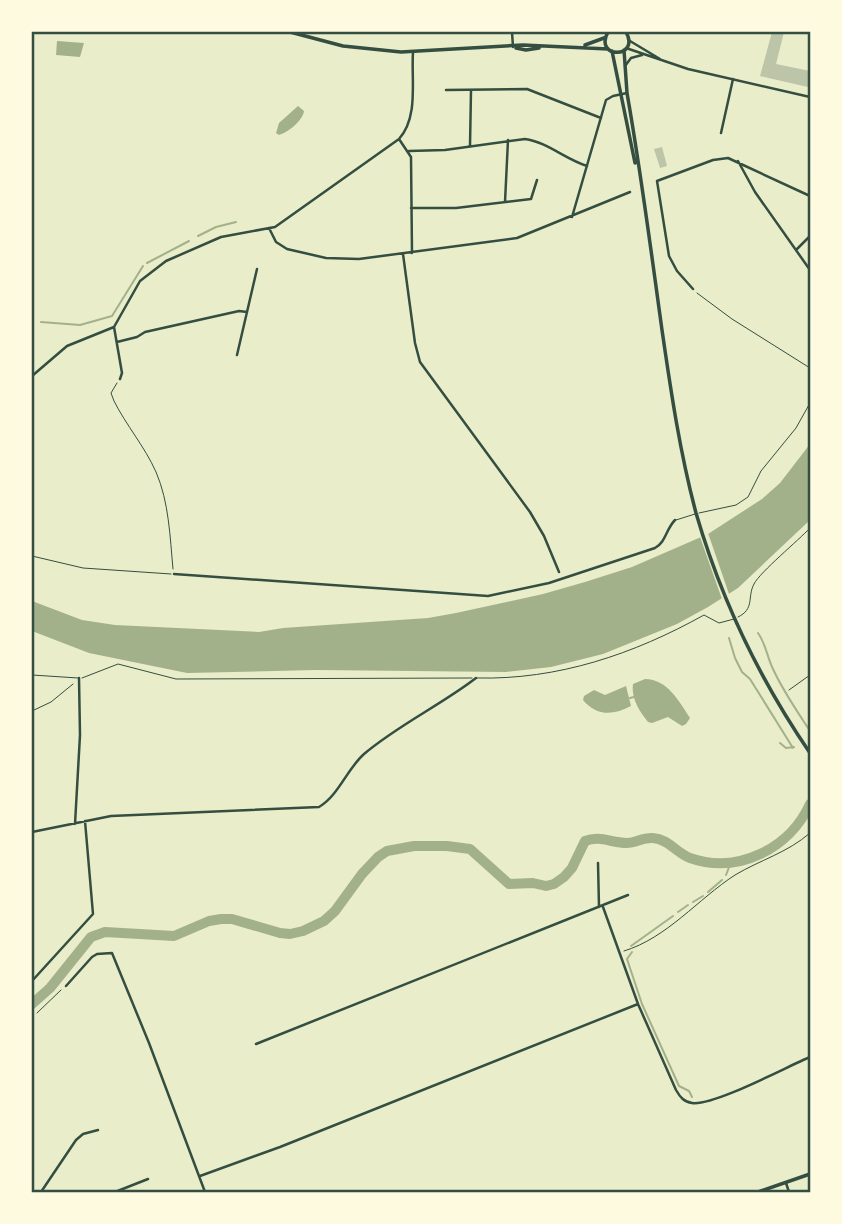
<svg xmlns="http://www.w3.org/2000/svg" width="842" height="1224" viewBox="0 0 842 1224" font-family="Roboto,sans-serif">
	<style>
		.water { fill: #a3b18a }
		.pier { fill: #e9edc9 }
		.lines { fill: none; stroke-linecap: round; stroke-linejoin: round }
		.stream { stroke: #a3b18a; stroke-width: 2 }
		.river { stroke: #a3b18a; stroke-width: 10 }
		.building { fill: #bcc5a7 }
		.path { stroke: #344e41; stroke-width: 1 }
		.service { stroke: #344e41; stroke-width: 1 }
		.minor { stroke: #344e41; stroke-width: 2.5 }
		.tertiary { stroke: #344e41; stroke-width: 2.5 }
		.secondary { stroke: #344e41; stroke-width: 3.5 }
		.primary { stroke: #344e41; stroke-width: 3.5 }
		.neatline { fill: none; stroke: #344e41; stroke-width: 2.5 }
	</style>
	<rect width="100%" height="100%" fill="#e9edc9"/>
	<path class="water" d="M57,41L84,43L80,57L56,55Z
		M298,106L304,111C303,120 289,132 279,135L276,133L279,123Z
		M810,444V520L738,588L708,607L677,624L603,654L551,667L506,672L316,670L187,673L89,653L32,631V601L82,620L115,625L259,632L283,628L428,618L456,613L543,594L585,582L632,567L708,534L762,499L780,483Z
		M645,679C667,679 679,701 690,718L686,724L682,726L668,717L652,723L648,722C639,711 631,698 633,684Z
		M626,686L631,706C614,715 597,717 583,700L584,696L594,690L605,695Z"/>
	<path class="pier" d="M707,530L730,597L723,602L699,534Z"/>
	<g class="lines">
		<path class="stream" d="M198,236L216,227L236,222
			M147,263L189,241
			M41,322L80,325L112,316L143,266
			M758,633C766,644 767,657 773,669C783,691 797,711 810,731
			M729,638L735,658L742,672L750,679L793,748
			M630,698L634,697
			M780,743L786,748L794,747
			M726,875L731,862
			M708,892L722,880
			M693,902L703,896
			M678,912L688,905
			M631,946L673,916
			M632,952L627,959L642,1004L679,1086L689,1091L692,1097"/>
		<path class="river" d="M32,1004L50,988L91,937L105,932L174,936L209,921L221,919H232L280,933L290,934L303,931L324,921L335,911L362,874L378,857L387,851L414,846H447L470,849L509,884L533,883L546,886L554,884L564,877L572,868L585,841C600,835 611,843 627,843C636,843 643,837 653,838C668,839 677,853 690,858C738,875 790,848 810,804"/>
	</g>
	<path class="building" d="M772,32H784L776,64L810,71L808,87L760,76Z
		M662,147L667,166L660,168L654,149Z"/>
	<g class="lines">
		<path class="path" d="M697,293L732,319L810,368
			M117,383L111,393L114,401C126,425 145,447 156,472C169,502 170,537 173,569
			M789,690L810,675
			M32,711L51,702L73,684
			M624,951C667,938 698,899 735,875C760,860 787,853 810,833
			M37,1013L61,990"/>
		<path class="service" d="M699,513L736,505L748,497L761,471L796,428L810,403
			M676,520L695,514
			M32,556L83,568L171,574
			M738,617C755,609 747,597 754,584C760,572 799,540 810,528
			M32,675L78,678
			M82,678L118,664L176,679L472,678
			M477,678C558,680 634,654 704,615L719,623L734,619"/>
		<path class="minor" d="M512,32L513,47
			M446,90L527,89L601,118
			M721,133L733,79
			M399,139L411,157L412,253
			M470,146L471,90
			M409,151L445,150L525,139C547,142 565,159 587,166
			M738,161L755,192L810,270
			M505,202L508,140
			M411,208H456L531,199L537,180
			M572,217L606,100L613,96L627,93
			M269,228L276,242L287,249L326,258L359,259L517,238L630,192
			M796,250L810,236
			M403,254L415,343L420,362L530,512L544,536L559,572
			M693,289L677,271L669,256L657,181L713,160L728,158L810,196
			M114,327L122,373L120,379
			M117,342L137,337L145,332L239,311L247,312
			M237,355L257,269
			M32,376L67,346L114,327L140,281L166,261L221,237L275,227L399,139C419,117 411,79 413,52
			M174,574L488,596L549,583L655,548C666,542 666,529 675,520
			M75,824L80,735L79,678
			M32,832L111,816L319,807C339,795 347,769 364,754C398,725 441,705 476,678
			M598,863L599,907
			M603,907L638,1004L676,1090C680,1097 684,1102 692,1103C714,1106 786,1067 810,1057
			M32,981L93,914L85,821
			M66,986L92,957L97,954L112,953L149,1043L205,1192
			M256,1044L628,895
			M200,1176L280,1147L638,1004
			M786,1183L789,1192
			M41,1192L76,1140L83,1134L98,1130
			M115,1192L148,1179"/>
		<path class="tertiary" d="M630,41L660,59
			M626,48L688,69L810,97
			M625,66L631,58L642,55"/>
		<path class="secondary" d="M290,32L343,46L401,52L523,45L608,49
			M608,32C593,59 641,59 626,32
			M585,45L604,38
			M516,48L526,50L539,48
			M624,50L627,93C641,172 651,251 662,330C671,392 680,453 696,513C721,599 760,680 810,753
			M612,51L635,163"/>
		<path class="primary" d="M758,1192L810,1174"/>
	</g>
	<rect width="842" height="1224" fill="none" stroke="#fefae0" stroke-width="66"/>
	<rect x="33" y="33" width="776" height="1158" class="neatline"/>
</svg>
